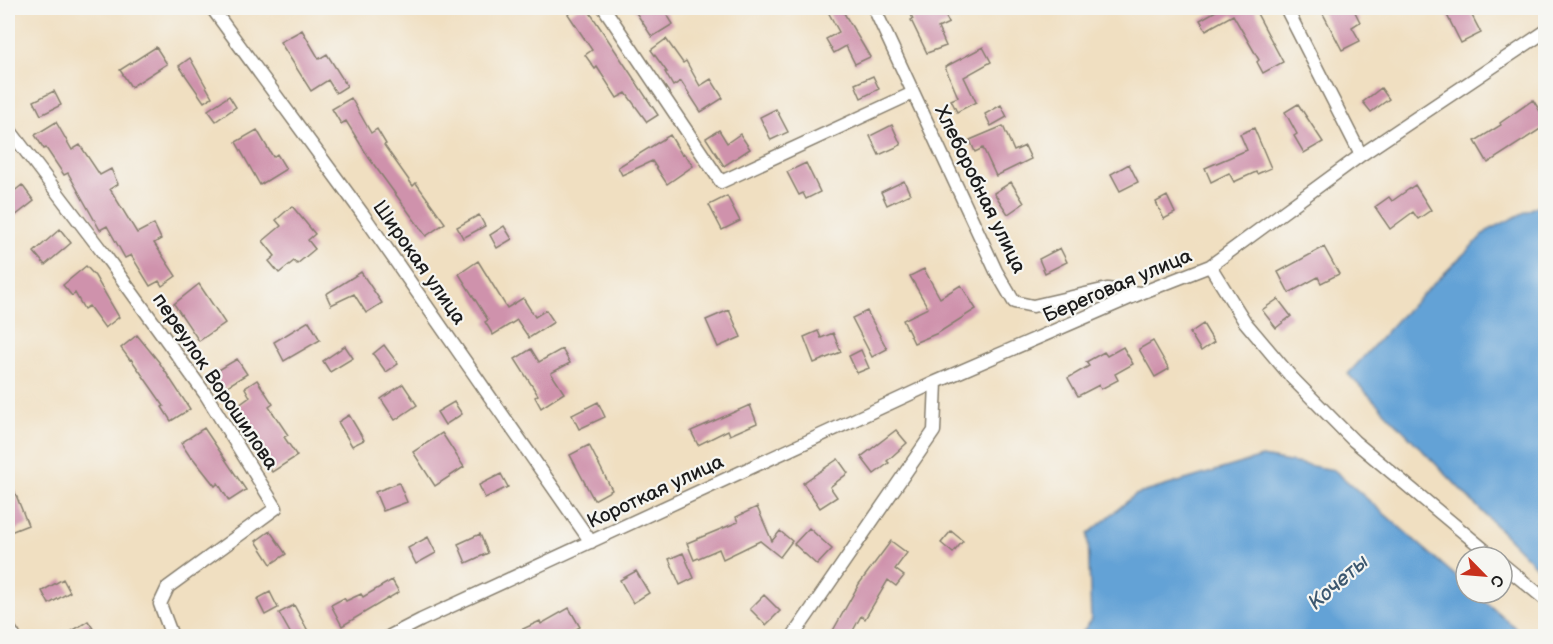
<svg xmlns="http://www.w3.org/2000/svg" width="1553" height="644" viewBox="0 0 1553 644" font-family="'Balsamiq Sans',sans-serif">
	<style>
		.water { fill: #64a2d6; stroke: #405f79; stroke-width: 1.5 }
		.building { fill: #cf92ac }
		.lines { fill: none; stroke-linecap: round; stroke-linejoin: round }
		.minor-casing { stroke: #867e6e; stroke-width: 15 }
		.minor { stroke: #fff; stroke-width: 12 }
		.labels { text-anchor: middle; stroke-width: 4.5; stroke-linejoin: round; paint-order: stroke }
		.street-label { font-size: 20px; fill: #1c1c1c; stroke: #f6f6f2 }
		.water-label { font-size: 21px; font-style: italic; fill: #3c5870; stroke: #f6f6f2 }
	</style>
	<rect width="100%" height="100%" fill="#f6f6f2"/>
	<filter id="ink" filterUnits="userSpaceOnUse"><feTurbulence type="fractalNoise" baseFrequency=".0167" numOctaves="2"/><feDisplacementMap in="SourceGraphic" scale="12" xChannelSelector="R" yChannelSelector="G"/><feConvolveMatrix kernelMatrix="1 2 1 2 8 2 1 2 1" color-interpolation-filters="sRGB"/></filter>
	<filter id="wash" filterUnits="userSpaceOnUse"><feTurbulence type="fractalNoise" baseFrequency=".008" numOctaves="4" result="noise"/><feDisplacementMap in="SourceGraphic" scale="24" xChannelSelector="R" yChannelSelector="G"/><feGaussianBlur stdDeviation="1.35" result="paint"/><feColorMatrix in="noise" values="0 0 0 0 0 0 0 0 0 0 0 0 0 0 0 0 0 1.4 0 .05"/><feComposite in="paint" operator="in"/></filter>
	<g filter="url(#wash)">
		<rect width="100%" height="100%" fill="#f0dfc1"/>
		<path class="water" d="M1545,202V576L1348,374L1397,320L1487,231Z
			M1262,457L1334,470L1466,585V593H1475L1525,636H1079L1091,621L1088,534L1135,495Z"/>
		<g id="blocks">
			<path class="building" d="M578,8H587L658,115L647,122L626,93L617,98L597,67L595,69L585,55L592,50L568,14Z
				M633,8H663L673,24L652,37Z
				M826,8H841L870,57L855,64L846,46L834,53L826,39L839,32Z
				M908,8H941L949,23L938,28L946,46L927,53L911,20L913,19Z
				M1221,8H1254L1283,62L1263,73L1257,62L1259,60L1233,15L1206,30L1200,20Z
				M1320,8H1353L1360,22L1352,27L1360,41L1342,50Z
				M1463,8H1468L1481,33L1461,43L1447,15Z
				M302,30L319,59L327,54L347,86L336,93L328,80L311,91L280,42Z
				M666,39L683,63L686,61L700,86L711,79L723,98L701,112L681,81L673,86L665,72H667L651,50Z
				M156,47L167,64L131,87L120,70Z
				M983,47L991,62L964,77L976,102L957,112L951,100L958,97L945,67Z
				M190,58L212,97L204,102L179,66Z
				M873,76L879,89L861,98L855,84Z
				M1381,88L1389,99L1371,112L1363,102Z
				M54,91L61,105L41,115L34,101Z
				M229,96L236,107L216,121L208,110Z
				M351,98L371,133L377,129L386,144L384,145L413,186L416,183L445,223L426,236L369,158L346,121L341,124L332,109Z
				M1533,100L1545,119V126L1488,163L1475,141L1501,125L1500,123Z
				M1298,104L1323,142L1304,153L1294,136L1297,134L1285,112Z
				M1001,105L1007,117L991,126L985,114Z
				M776,109L788,132L771,140L760,117Z
				M56,122L72,150L80,145L100,175L111,169L118,184L110,189L137,233L154,224L161,239L154,243L176,276L162,286L159,281L150,286L131,255L125,258L107,226L100,230L68,173L64,175L46,148L44,149L35,135Z
				M892,125L901,145L879,155L870,136Z
				M1003,126L1014,151L1025,146L1031,159L996,176L983,148L975,152L970,140Z
				M1254,128L1271,168L1257,174L1256,172L1234,182L1229,173L1211,182L1205,168L1247,150L1240,134Z
				M257,130L273,157L277,154L286,169L260,185L236,142Z
				M719,130L727,143L740,134L750,149L724,166L706,138Z
				M670,135L682,155L684,154L693,166L667,184L652,161L622,175L618,167Z
				M806,163L820,192L806,199L803,193L799,195L787,172Z
				M1129,164L1138,182L1120,191L1111,174Z
				M904,181L910,194L887,205L881,192Z
				M1011,182L1024,203L1008,214L994,193Z
				M22,185L34,201L15,216L8,206V196Z
				M1415,185L1431,210L1418,219L1413,212L1390,229L1375,207L1389,197L1392,201Z
				M727,196L740,221L722,230L709,205Z
				M1167,196L1175,213L1164,219L1156,202Z
				M292,206L315,234L308,240L315,249L297,264L294,261L279,273L269,261L275,256L263,241L281,226L276,220Z
				M479,215L485,226L463,238L457,227Z
				M504,226L512,239L497,248L490,235Z
				M60,229L71,243L45,265L34,252Z
				M1324,247L1339,274L1321,283L1318,277L1289,293L1278,272Z
				M1060,248L1067,262L1045,273L1039,259Z
				M478,261L507,308L523,298L535,317L546,310L554,322L529,338L517,320L493,335L485,322L488,320L459,274Z
				M86,266L95,276L119,317L105,328L89,306L84,309L75,293L72,296L63,285Z
				M924,269L940,298L961,285L976,309L938,333L914,343L903,320L928,308L910,276Z
				M361,272L382,303L366,313L354,294L331,305L326,294Z
				M199,284L225,323L199,341L174,304Z
				M1278,299L1291,316L1276,328L1262,310Z
				M729,310L741,337L718,347L706,320Z
				M867,311L887,349L872,357L852,318Z
				M309,321L320,340L284,361L274,342Z
				M1203,324L1214,342L1201,351L1190,333Z
				M818,331L821,338L833,333L841,352L814,363L804,337Z
				M137,335L159,362L190,409L171,421L162,407L164,406L131,359L130,360L121,348Z
				M1153,341L1169,369L1155,377L1139,349Z
				M384,345L398,364L386,372L373,354Z
				M345,346L353,358L330,372L323,361Z
				M1123,347L1133,364L1115,374L1118,380L1101,389L1099,385L1078,396L1068,378L1089,366L1086,362L1104,352L1107,356Z
				M531,349L539,362L562,349L570,363L551,373L564,393L541,408L535,397L538,395L515,359Z
				M861,350L869,368L857,373L849,356Z
				M237,359L247,374L221,390L212,374Z
				M257,380L273,404L269,407L288,435L284,437L297,456L272,472L249,437L253,435L235,408L250,397L245,388Z
				M403,384L417,405L395,420L381,399Z
				M454,402L462,414L445,425L437,412Z
				M598,402L605,417L579,429L572,415Z
				M750,405L757,423L730,435L728,430L698,445L691,431Z
				M349,415L364,440L352,446L338,422Z
				M204,428L246,490L229,501L218,483L215,486L192,457L191,458L181,443Z
				M896,430L907,443L887,461L889,463L874,474L861,457Z
				M442,433L464,467L435,486L413,452Z
				M589,445L612,490L594,500L570,455Z
				M838,459L848,473L830,487L837,497L820,508L803,483Z
				M501,474L508,487L485,498L479,485Z
				M8,475L28,525L8,533Z
				M399,483L407,502L383,511L375,492Z
				M757,507L772,541L780,531L792,541L780,557L760,541L723,559L719,549L694,560L687,543L738,522L736,517Z
				M809,528L832,549L817,565L794,544Z
				M270,531L286,554L271,564L256,541Z
				M951,531L963,541L953,553L941,543Z
				M480,534L488,553L466,563L458,544Z
				M428,537L436,553L416,564L408,548Z
				M891,541L907,553L895,569L904,576L896,586L888,580L865,619L861,616L850,636H830L859,584Z
				M683,553L694,578L680,585L669,559Z
				M636,571L649,593L633,603L620,580Z
				M63,579L70,592L49,604L42,591Z
				M392,580L399,592L342,626L331,605L344,598L346,601L361,594L363,597Z
				M270,592L278,608L265,615L257,599Z
				M764,595L780,611L766,625L750,609Z
				M294,605L308,631L298,636H292L279,613Z
				M569,608L580,627L564,636H508L540,621L541,624Z
				M88,621L98,636H64Z"/>
		</g>
	</g>
	<g filter="url(#ink)">
		<use href="#blocks" fill-opacity="0" stroke="#867e6e" stroke-width="1.5"/>
		<g class="lines">
			<g class="minor-casing">
				<path id="minor" d="M212,8L362,213L591,542
					M604,8L721,182L913,93
					M874,8L996,271L1014,302L1033,306L1107,289L1140,293
					M1286,8L1361,155
					M8,128L104,254L206,395L276,508L168,587L160,604L172,636
					M1210,266L1245,322L1293,379L1354,441L1493,557
					M1502,564L1546,600
					M8,627L14,636
					M390,636L421,620L936,382
					M793,636L934,431L936,382L1141,293L1210,266L1361,155L1546,31"/>
			</g>
			<use href="#minor" class="minor"/>
		</g>
	</g>
	<g class="labels">
		<g class="street-label">
			<text transform="translate(981 189) rotate(64)" y="7">Хлеборобная улица</text>
			<text transform="translate(420 262) rotate(55)" y="7">Широкая улица</text>
			<text transform="translate(1117 285) rotate(-23)" y="7">Береговая улица</text>
			<text transform="translate(216 381) rotate(56)" y="7">переулок Ворошилова</text>
			<text transform="translate(655 491) rotate(-25)" y="7">Короткая улица</text>
		</g>
		<g class="water-label">
			<text transform="translate(1338 582) rotate(-41)" y="7">Кочеты</text>
		</g>
	</g>
	<rect width="1553" height="644" fill="none" stroke="#f6f6f2" stroke-width="30"/>
	<g transform="translate(1484 575) rotate(115)"><circle r="28" fill="#f6f6f2" stroke="#9f9f9c" stroke-width="1.5"/>
	<path d="M0-4.5L10 22L0 15L-10 22Z" fill="#c8321e"/>
	<text y="-9" font-size="16" font-weight="bold" text-anchor="middle" fill="#1c1c1c">С</text>
	</g>
</svg>
